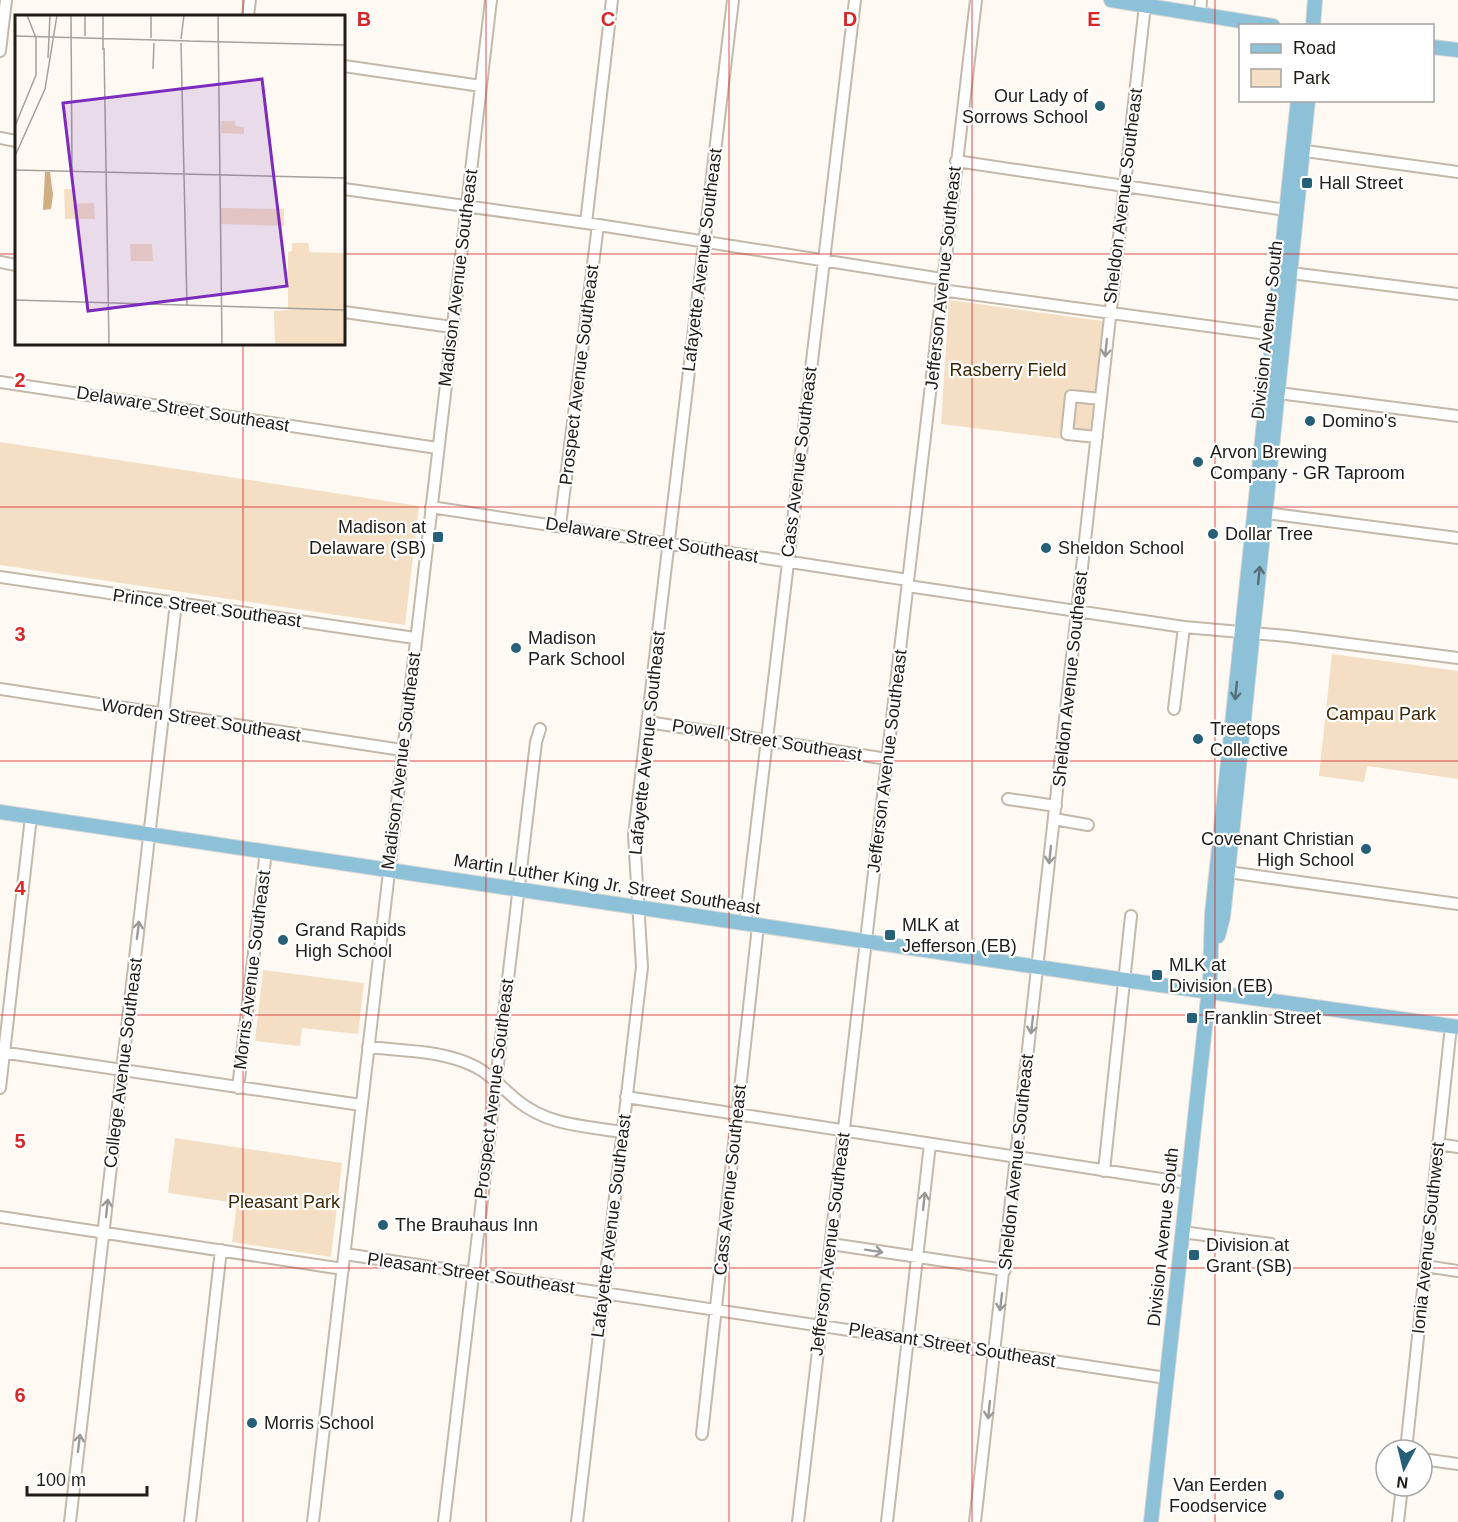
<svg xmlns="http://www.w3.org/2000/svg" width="1458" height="1522" viewBox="0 0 1458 1522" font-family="Arial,sans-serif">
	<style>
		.green { fill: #f4dfc5 }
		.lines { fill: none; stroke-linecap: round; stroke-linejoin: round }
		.minor-casing { stroke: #c3b8a9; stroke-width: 14 }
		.major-casing { stroke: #d7d6d5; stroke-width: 16 }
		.minor { stroke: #fff; stroke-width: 10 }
		.major { stroke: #8cc1d7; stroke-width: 14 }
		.oneway { stroke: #9b9997 }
		.oneway2 { stroke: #566e77 }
		.grid { fill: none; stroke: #d62828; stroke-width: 1.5; stroke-opacity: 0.55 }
		.poi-dot { fill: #265f78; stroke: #fff; stroke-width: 2 }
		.labels { text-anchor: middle; stroke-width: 4.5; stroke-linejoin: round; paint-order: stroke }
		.poi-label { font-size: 18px; fill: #201c17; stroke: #fff; text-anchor: start }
		.street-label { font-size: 18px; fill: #201c17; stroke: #fff }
		.park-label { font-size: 18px; fill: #3c2602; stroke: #fff }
		.inset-road { fill: none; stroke: #a5a19b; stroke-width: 1.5 }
		.view { fill: #7b2cbf; fill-opacity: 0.15; stroke: #7b2cbf; stroke-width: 3 }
		.inset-edge { fill: none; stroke: #201c17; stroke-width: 3 }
		.grid-label { font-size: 20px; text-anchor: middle; font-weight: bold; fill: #d62828; stroke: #fff; stroke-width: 4.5; stroke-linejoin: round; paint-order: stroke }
	</style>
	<rect width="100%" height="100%" fill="#fefaf3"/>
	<path class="green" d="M949,300L1109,322L1096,443L941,424Z
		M0,442L419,506L405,625L0,565Z
		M1332,654L1458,671V779L1367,766L1364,782L1319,776Z
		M263,970L364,983L358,1034L302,1028L300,1046L255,1041Z
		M175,1138L342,1163L331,1257L232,1242L237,1203L168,1193Z"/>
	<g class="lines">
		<g class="minor-casing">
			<path id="minor" d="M1200,14L1201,0
				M248,16L250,0
				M0,51L6,0
				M344,66L481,86
				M0,138L16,141
				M1298,150L1458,172
				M956,161L1286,210
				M344,189L586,223L942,279
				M586,223L612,0
				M0,262L16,265
				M1283,272L1458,294
				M941,290L1281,336
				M344,312L452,327
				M0,382L437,448
				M1271,392L1458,416
				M1097,437L1067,434L1071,396L1101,399
				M431,507L908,580
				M1259,512L1458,538
				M560,525L598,225
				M0,577L415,638
				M908,586L1184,627L1287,636L1458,658
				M0,689L402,750
				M1174,709L1184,627
				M648,722L887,759
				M1008,799L1056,806
				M1054,819L1088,825
				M1221,871L1458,904
				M745,924L855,0
				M368,1047C403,1051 443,1050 476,1067C493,1076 503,1089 518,1101C549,1126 586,1126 622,1132
				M0,1052L361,1105
				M0,1088L31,817
				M238,1088L266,851
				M626,1097L1187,1183
				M1437,1144L1458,1147
				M1104,1171L1131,916
				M0,1217L343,1269
				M1182,1232L1271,1244
				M831,1244L1005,1270
				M345,1254L1166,1378
				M1425,1266L1458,1271
				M702,1434L758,926
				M1406,1450L1451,1026
				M1422,1459L1458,1464
				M70,1522L176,603
				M190,1522L221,1250
				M313,1522L491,0
				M444,1522L536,742L540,729
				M577,1522L642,967L634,835L733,0
				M798,1522L976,0
				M887,1522L930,1144
				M975,1522L1145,5
				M1398,1522L1402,1486"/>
		</g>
		<g class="major-casing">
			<path id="major" d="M1111,0L1273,26
				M1313,26L1315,0
				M1432,47L1458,50
				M0,812L1125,980L1458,1027
				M1218,936L1223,917L1232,834L1308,100
				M1151,1522L1210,980L1212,914L1298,100"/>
		</g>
		<use href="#minor" class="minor"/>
		<use href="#major" class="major"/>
	</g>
	<defs><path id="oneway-shaft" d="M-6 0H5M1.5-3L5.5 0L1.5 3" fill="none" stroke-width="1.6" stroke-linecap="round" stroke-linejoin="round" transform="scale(1.5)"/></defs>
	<g class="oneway">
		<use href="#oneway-shaft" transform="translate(1106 348) rotate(96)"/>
		<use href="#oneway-shaft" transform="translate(1050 855) rotate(96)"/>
		<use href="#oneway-shaft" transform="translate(138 930) rotate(-83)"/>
		<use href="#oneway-shaft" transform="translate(1032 1025) rotate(97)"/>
		<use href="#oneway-shaft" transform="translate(924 1201) rotate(-84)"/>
		<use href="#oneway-shaft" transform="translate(107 1208) rotate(-84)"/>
		<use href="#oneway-shaft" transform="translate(874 1251) rotate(9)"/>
		<use href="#oneway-shaft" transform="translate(1001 1302) rotate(97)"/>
		<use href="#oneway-shaft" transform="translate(989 1410) rotate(96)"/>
		<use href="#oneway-shaft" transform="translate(79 1443) rotate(-83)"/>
	</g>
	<g class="oneway2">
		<use href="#oneway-shaft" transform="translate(1259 575) rotate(-84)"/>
		<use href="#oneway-shaft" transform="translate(1236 691) rotate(96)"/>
	</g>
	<path class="grid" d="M243,0V16M486,0V1522M729,0V1522M972,0V1522M1215,0V1522M0,254H16M344,254H1458M243,344V1522M0,507H1458M0,761H1458M0,1015H1458M0,1268H1458"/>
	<g class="poi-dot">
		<circle cx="1100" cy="106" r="6"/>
		<rect x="1301" y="177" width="12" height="12" rx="3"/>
		<circle cx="1310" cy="421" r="6"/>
		<circle cx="1198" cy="462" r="6"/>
		<circle cx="1213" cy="534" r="6"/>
		<rect x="432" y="531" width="12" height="12" rx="3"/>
		<circle cx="1046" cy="548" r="6"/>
		<circle cx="516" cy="648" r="6"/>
		<circle cx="1198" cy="739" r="6"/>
		<circle cx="1366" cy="849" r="6"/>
		<rect x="884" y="929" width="12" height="12" rx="3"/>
		<circle cx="283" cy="940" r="6"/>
		<rect x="1151" y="969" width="12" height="12" rx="3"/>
		<rect x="1186" y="1012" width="12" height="12" rx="3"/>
		<circle cx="383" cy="1225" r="6"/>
		<rect x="1188" y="1249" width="12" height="12" rx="3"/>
		<circle cx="252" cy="1423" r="6"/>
		<circle cx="1279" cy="1495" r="6"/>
	</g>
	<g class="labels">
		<g class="poi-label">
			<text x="1088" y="102" text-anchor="end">Our Lady of<tspan x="1088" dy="21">Sorrows School</tspan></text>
			<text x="1319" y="189">Hall Street</text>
			<text x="1322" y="427">Domino's</text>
			<text x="1210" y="458">Arvon Brewing<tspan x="1210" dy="21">Company - GR Taproom</tspan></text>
			<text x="426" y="533" text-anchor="end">Madison at<tspan x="426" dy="21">Delaware (SB)</tspan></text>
			<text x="1225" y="540">Dollar Tree</text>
			<text x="1058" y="554">Sheldon School</text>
			<text x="528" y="644">Madison<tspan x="528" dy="21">Park School</tspan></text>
			<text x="1210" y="735">Treetops<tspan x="1210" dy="21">Collective</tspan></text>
			<text x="1354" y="845" text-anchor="end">Covenant Christian<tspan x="1354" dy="21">High School</tspan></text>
			<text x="902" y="931">MLK at<tspan x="902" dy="21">Jefferson (EB)</tspan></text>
			<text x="295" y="936">Grand Rapids<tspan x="295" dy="21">High School</tspan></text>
			<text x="1169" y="971">MLK at<tspan x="1169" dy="21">Division (EB)</tspan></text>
			<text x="1204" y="1024">Franklin Street</text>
			<text x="395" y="1231">The Brauhaus Inn</text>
			<text x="1206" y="1251">Division at<tspan x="1206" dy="21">Grant (SB)</tspan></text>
			<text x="264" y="1429">Morris School</text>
			<text x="1267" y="1491" text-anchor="end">Van Eerden<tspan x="1267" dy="21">Foodservice</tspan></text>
		</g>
		<g class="street-label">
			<text transform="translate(1123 196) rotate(-83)" y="6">Sheldon Avenue Southeast</text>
			<text transform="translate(702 260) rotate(-83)" y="6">Lafayette Avenue Southeast</text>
			<text transform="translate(458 278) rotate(-83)" y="6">Madison Avenue Southeast</text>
			<text transform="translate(943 278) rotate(-84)" y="6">Jefferson Avenue Southeast</text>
			<text transform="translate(1267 330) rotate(-84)" y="6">Division Avenue South</text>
			<text transform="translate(579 375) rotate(-83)" y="6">Prospect Avenue Southeast</text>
			<text transform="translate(183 409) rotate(9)" y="6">Delaware Street Southeast</text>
			<text transform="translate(799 462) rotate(-83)" y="6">Cass Avenue Southeast</text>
			<text transform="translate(652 540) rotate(9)" y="6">Delaware Street Southeast</text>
			<text transform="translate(207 608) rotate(8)" y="6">Prince Street Southeast</text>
			<text transform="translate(1070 679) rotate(-84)" y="6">Sheldon Avenue Southeast</text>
			<text transform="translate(201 720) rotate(9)" y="6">Worden Street Southeast</text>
			<text transform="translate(767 740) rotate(9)" y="6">Powell Street Southeast</text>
			<text transform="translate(647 743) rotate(-84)" y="6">Lafayette Avenue Southeast</text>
			<text transform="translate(401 761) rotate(-83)" y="6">Madison Avenue Southeast</text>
			<text transform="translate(887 761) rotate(-83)" y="6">Jefferson Avenue Southeast</text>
			<text transform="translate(607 884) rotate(9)" y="6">Martin Luther King Jr. Street Southeast</text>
			<text transform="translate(252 970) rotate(-83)" y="6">Morris Avenue Southeast</text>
			<text transform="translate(123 1063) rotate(-83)" y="6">College Avenue Southeast</text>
			<text transform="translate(494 1089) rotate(-83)" y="6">Prospect Avenue Southeast</text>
			<text transform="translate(1016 1162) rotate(-84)" y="6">Sheldon Avenue Southeast</text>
			<text transform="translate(730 1180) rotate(-84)" y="6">Cass Avenue Southeast</text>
			<text transform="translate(611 1226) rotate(-83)" y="6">Lafayette Avenue Southeast</text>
			<text transform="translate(1163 1237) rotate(-84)" y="6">Division Avenue South</text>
			<text transform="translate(1428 1238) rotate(-84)" y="6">Ionia Avenue Southwest</text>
			<text transform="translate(830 1244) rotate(-83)" y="6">Jefferson Avenue Southeast</text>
			<text transform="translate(471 1273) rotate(8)" y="6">Pleasant Street Southeast</text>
			<text transform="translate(952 1345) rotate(9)" y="6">Pleasant Street Southeast</text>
		</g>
		<g class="park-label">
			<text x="1008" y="376">Rasberry Field</text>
			<text x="1381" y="720">Campau Park</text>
			<text x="284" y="1208">Pleasant Park</text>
		</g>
	</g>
	<g transform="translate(15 15)">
		<rect width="330" height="330" fill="#fefaf3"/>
		<path d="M206,106H220V111L229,112V119L206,118ZM49,174H57L58,189L79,188L80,204H50ZM206,193L269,194V211L206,209ZM277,228H293L295,237L330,238V330H260L259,296L273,295V237L277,236ZM115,229H137L138,246H116Z" fill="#f4dfc5"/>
		<path d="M30,157H35L38,180L36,194L28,195Z" fill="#cfae84"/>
		<path class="inset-road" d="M56,0L57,156M70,0V21M88,0V35M203,0L207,330M0,21L175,26M136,23V0M166,24L169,0M173,26L330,30M166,28L172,291M89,33L94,330M33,43L35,0M138,54L139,28M0,111L21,60V23L12,0M0,141L30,74L42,0M0,155L330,163M0,285L330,295"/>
		<path class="view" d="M247,64L272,271L73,296L48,88Z"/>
		<rect width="330" height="330" class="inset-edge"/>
	</g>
	<g class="grid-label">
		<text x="364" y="26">B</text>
		<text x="608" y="26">C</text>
		<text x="850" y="26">D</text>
		<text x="1094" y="26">E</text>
		<text x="20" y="387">2</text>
		<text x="20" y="641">3</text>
		<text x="20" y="895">4</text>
		<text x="20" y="1148">5</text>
		<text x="20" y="1402">6</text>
	</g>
	<rect x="1239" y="24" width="195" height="78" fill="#ffffff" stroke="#a6a4a2" stroke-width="1.5"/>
	<rect x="1251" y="44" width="30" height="9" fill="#8cc1d7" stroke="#a6a4a2" stroke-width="1.5"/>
	<text x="1293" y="54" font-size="18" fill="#201c17">Road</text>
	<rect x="1251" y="69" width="30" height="18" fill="#f4dfc5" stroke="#a6a4a2" stroke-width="1.5"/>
	<text x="1293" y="84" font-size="18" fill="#201c17">Park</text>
	<g transform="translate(1404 1468) rotate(187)"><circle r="28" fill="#ffffff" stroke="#a6a4a2" stroke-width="1.5"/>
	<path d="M0-4.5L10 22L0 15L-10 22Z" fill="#265f78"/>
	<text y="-9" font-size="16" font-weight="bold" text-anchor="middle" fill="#201c17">N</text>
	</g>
	<path d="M27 1486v9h120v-9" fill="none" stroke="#201c17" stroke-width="3"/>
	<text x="36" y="1486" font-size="18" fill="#201c17" stroke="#ffffff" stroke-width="4.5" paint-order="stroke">100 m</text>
</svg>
